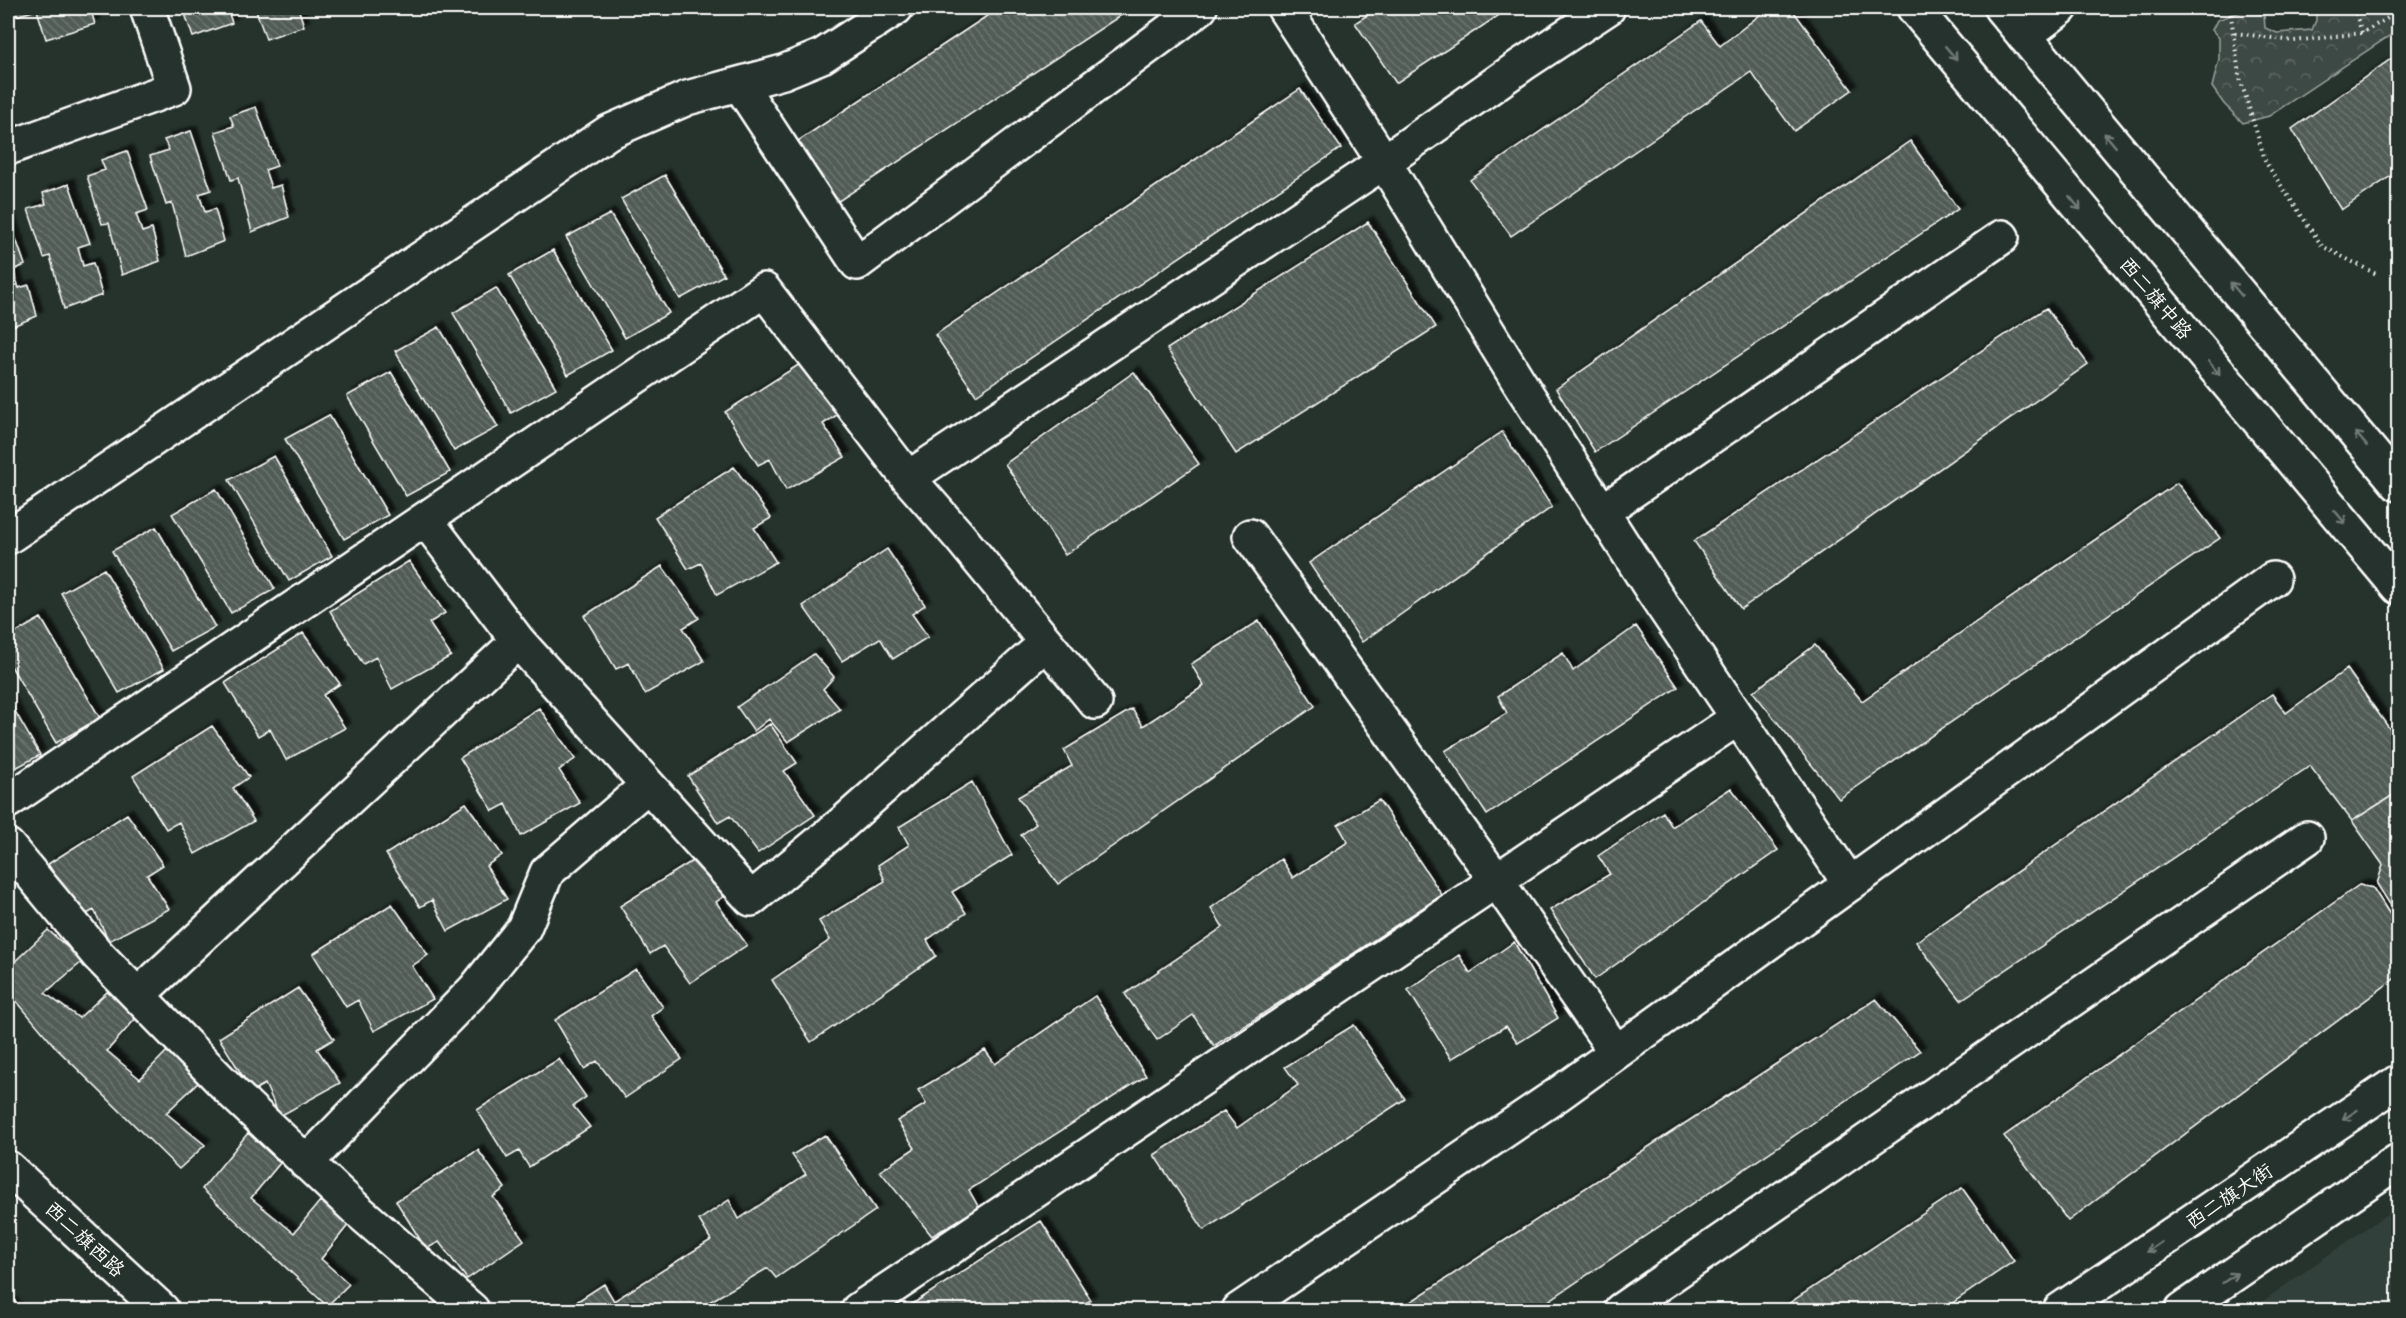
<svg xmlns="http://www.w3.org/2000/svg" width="2406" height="1318" viewBox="0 0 2406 1318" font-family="Pangolin,'LXGW WenKai TC',sans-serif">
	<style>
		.built { fill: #333f3a }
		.park { fill: url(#park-crowns); stroke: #9ea4a2; stroke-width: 1.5 }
		.building { fill: url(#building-back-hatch); stroke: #fff; stroke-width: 1.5; filter: url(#shadow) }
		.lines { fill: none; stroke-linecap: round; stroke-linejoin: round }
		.minor-casing { stroke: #fff; stroke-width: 38 }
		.major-casing { stroke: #fff; stroke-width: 38 }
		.path { stroke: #fff; stroke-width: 4; stroke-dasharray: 1.5 4.5; stroke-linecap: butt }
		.minor { stroke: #26332d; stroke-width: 33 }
		.major { stroke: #26332d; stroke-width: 33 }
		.oneway { stroke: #727a76 }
		.labels { text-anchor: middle; stroke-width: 6; stroke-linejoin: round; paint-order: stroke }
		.street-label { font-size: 20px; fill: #fff; stroke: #26332d }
	</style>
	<defs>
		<pattern id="park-crowns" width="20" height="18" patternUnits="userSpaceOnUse" patternTransform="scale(1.5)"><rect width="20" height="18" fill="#3e4944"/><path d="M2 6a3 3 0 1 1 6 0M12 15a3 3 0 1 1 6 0" fill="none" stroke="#5b6460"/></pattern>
		<pattern id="building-back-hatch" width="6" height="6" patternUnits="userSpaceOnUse" patternTransform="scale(1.5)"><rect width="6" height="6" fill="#515c57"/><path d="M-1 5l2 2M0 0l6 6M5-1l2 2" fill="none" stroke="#6b7470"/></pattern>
		<filter id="shadow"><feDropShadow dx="5.5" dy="-5.5" stdDeviation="1.5" flood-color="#0009"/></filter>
	</defs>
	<rect width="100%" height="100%" fill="#26332d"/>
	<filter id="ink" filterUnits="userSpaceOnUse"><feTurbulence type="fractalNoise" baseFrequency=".0167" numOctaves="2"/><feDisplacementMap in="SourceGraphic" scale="12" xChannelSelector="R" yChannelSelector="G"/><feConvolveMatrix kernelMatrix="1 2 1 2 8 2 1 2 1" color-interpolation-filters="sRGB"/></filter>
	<g filter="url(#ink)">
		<path class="built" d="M2398,1206V1310H2251L2280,1289Z"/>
		<path class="park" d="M2316,8H2398V30L2269,116L2243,123L2224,104L2212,87L2219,59V38L2212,30L2217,20L2246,10L2264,15L2265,28L2277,33L2312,30L2316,20Z"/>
		<path class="building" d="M8,8H90L95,24L46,39L37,10L12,17Z
			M183,8H227L232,23L193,37Z
			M255,8H298L304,26L266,39Z
			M999,8H1132L837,202L798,141Z
			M1378,8H1510L1396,83L1355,23Z
			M1769,8H1791L1852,90L1794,131L1751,72L1511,236L1470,180L1701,21L1720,46Z
			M2398,54V171L2341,210L2292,129Z
			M1300,89L1341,148L976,395L935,335Z
			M256,107L277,166L265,170L271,188L281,185L289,217L252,232L238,178L231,180L215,132L234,126L230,116Z
			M191,131L211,190L199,194L205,212L215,209L224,241L186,256L172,203L166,205L150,156L169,150L164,140Z
			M1910,141L1958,209L1595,452L1556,389Z
			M127,151L148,210L136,214L142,232L152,229L160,261L122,275L109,223L102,224L87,176L105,170L101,160Z
			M665,175L724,275L680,299L621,199Z
			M69,184L90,243L78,247L83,266L93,263L102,295L64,309L50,256L44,258L28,209L46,204L43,193Z
			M610,214L669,313L625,338L566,237Z
			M8,216L25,265L13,270L19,288L29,285L37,316L8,328Z
			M1368,222L1436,327L1236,454L1167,349Z
			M553,250L612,350L568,375L509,275Z
			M496,288L556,388L511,413L453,313Z
			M2046,308L2088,364L1741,609L1694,541Z
			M439,327L498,427L454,451L395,351Z
			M803,362L840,413L823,424L845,457L786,490L770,459L758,465L725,412Z
			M391,372L450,472L406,496L347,396Z
			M1134,372L1199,464L1065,555L1005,464Z
			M329,415L388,515L344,539L285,439Z
			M1502,432L1552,507L1362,642L1309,563Z
			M274,456L332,556L289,581L229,480Z
			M734,467L771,518L754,528L776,562L717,595L701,563L688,569L655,517Z
			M2177,483L2220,538L1839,799L1753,692L1815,645L1862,701Z
			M216,489L275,589L231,613L172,514Z
			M156,527L215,627L171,651L112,551Z
			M887,549L925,605L912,614L928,637L893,659L880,638L842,661L803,606Z
			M409,561L445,613L429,623L451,656L392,689L376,657L363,664L330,611Z
			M662,566L699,618L683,628L704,661L645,694L629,663L616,669L584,616Z
			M104,569L164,669L119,693L61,593Z
			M41,618L100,718L56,743L8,661V637Z
			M1259,621L1315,706L1058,884L1021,835L1036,824L1018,797L1072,766L1064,750L1132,709L1143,726L1204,686L1191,664Z
			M1636,626L1678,687L1487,815L1445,751L1507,713L1498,696L1563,653L1573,671Z
			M303,633L340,684L323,695L345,728L286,760L270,729L258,736L225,683Z
			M814,654L834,677L823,689L840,709L788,742L769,719L754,731L737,707Z
			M2347,669L2398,741V792L2352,821L2310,766L1961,1000L1916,942L2272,694L2286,713Z
			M8,699L40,755L8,772Z
			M539,708L575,759L559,770L580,803L521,836L506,804L493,811L460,758Z
			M770,724L797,763L784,771L815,815L758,853L730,816L718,823L688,776Z
			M212,726L249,777L233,788L254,821L195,854L179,822L166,829L133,776Z
			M972,782L1012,855L952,892L966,913L927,940L936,956L811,1042L772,980L830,940L819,921L885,881L878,865L909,845L899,827Z
			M1731,788L1778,850L1595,979L1550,910L1610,874L1598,856L1663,812L1672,827Z
			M2398,792V917L2377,884L2383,865L2352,821Z
			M1379,800L1442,895L1214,1046L1193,1015L1157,1040L1125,994L1223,927L1211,908L1281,859L1293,878L1348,842L1338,825Z
			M466,803L502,855L486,866L507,899L448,931L432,900L420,907L386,854Z
			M127,814L163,865L147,875L169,909L109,941L94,910L81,917L48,864Z
			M702,855L729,893L716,902L747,945L690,983L663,946L650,954L620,906Z
			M8,877L15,886L8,892Z
			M2359,885L2373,888L2398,927V976L2068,1221L2004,1136Z
			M392,904L428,955L412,966L433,999L374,1031L358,1000L346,1007L313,954Z
			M48,930L83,961L45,993L79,1018L107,992L137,1017L107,1051L140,1079L167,1051L200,1081L166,1113L205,1145L179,1169L57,1049L8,991V968Z
			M1514,942L1558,1018L1518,1043L1506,1026L1451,1059L1408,990L1459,955L1470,973Z
			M636,969L663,1007L651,1016L682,1059L625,1098L597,1061L584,1069L555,1020Z
			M298,988L334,1039L317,1049L340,1083L280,1116L265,1084L252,1091L219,1038Z
			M1095,996L1146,1076L969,1190L979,1208L932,1236L880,1171L915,1148L897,1121L926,1104L918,1090L985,1050L995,1064Z
			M1876,999L1920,1051L1535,1310H1398Z
			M1354,1025L1405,1099L1204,1230L1154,1155L1224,1111L1237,1128L1298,1085L1285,1067Z
			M559,1059L586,1097L573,1106L590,1127L529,1167L519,1151L507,1158L477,1110Z
			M248,1133L280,1163L251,1198L294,1233L320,1201L349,1224L321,1259L349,1284L327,1306L202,1189Z
			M825,1135L876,1210L776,1278L768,1268L709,1302L715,1310H568L567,1308L604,1284L614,1301L711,1240L699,1220L729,1200L739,1219L806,1174L792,1155Z
			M478,1150L505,1188L493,1197L524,1240L467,1279L439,1242L426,1249L396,1201Z
			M1962,1188L2014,1261L1942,1310H1779Z
			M1041,1221L1091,1300L1074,1310H903Z
			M8,1301L18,1310H8Z"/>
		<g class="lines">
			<g class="minor-casing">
				<path id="minor" d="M1608,8L1523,64L1384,162L1519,382L1654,593L1850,884
					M2024,36L2061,8
					M740,85L857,263L1200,8
					M8,148L174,88L147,8
					M908,478L1384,162L1284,8
					M1603,511L2002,237
					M425,519L518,641L648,785
					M1250,536L1496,880L1616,1052
					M8,537L609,132L687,98L783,72L822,56L896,8
					M8,801L764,290L908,478L959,536L1095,702
					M8,846L98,955L234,1094L356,1209L472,1310
					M138,995L518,641
					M306,1163L475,989L524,928L547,872L648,785L751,899L843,823L1046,643
					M8,1168L162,1310
					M858,1310L1738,718
					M1239,1310L1557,1095L2273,579
					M1621,1310L2307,838"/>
			</g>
			<g class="major-casing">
				<path id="major" d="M1914,8L2398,587
					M2001,8L2398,484
					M2060,1310L2398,1082
					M2182,1310L2398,1161"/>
			</g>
			<path class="path" d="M2230,8L2239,75L2266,163L2322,246L2378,275
				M2354,8L2362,33
				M2235,33L2294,41L2362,33L2398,12"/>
			<use href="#minor" class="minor"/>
			<use href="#major" class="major"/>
		</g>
		<defs><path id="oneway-shaft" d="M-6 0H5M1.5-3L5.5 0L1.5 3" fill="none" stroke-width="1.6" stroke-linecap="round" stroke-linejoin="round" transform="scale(1.5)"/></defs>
		<g class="oneway">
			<use href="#oneway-shaft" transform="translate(1951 53) rotate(50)"/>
			<use href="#oneway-shaft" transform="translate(2110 140) rotate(-130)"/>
			<use href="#oneway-shaft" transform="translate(2075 203) rotate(50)"/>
			<use href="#oneway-shaft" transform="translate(2236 289) rotate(-130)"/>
			<use href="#oneway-shaft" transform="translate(2214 368) rotate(50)"/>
			<use href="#oneway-shaft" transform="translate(2361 439) rotate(-130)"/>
			<use href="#oneway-shaft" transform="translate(2340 517) rotate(50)"/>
			<use href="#oneway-shaft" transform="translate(2350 1115) rotate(146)"/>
			<use href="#oneway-shaft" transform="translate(2154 1247) rotate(146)"/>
			<use href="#oneway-shaft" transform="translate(2230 1278) rotate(-34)"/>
		</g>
	</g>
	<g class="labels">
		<g class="street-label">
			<text transform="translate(2156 298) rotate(50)" y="7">西二旗中路</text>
			<text transform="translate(2229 1196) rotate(-34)" y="7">西二旗大街</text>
			<text transform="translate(85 1239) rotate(43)" y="7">西二旗西路</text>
		</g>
	</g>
	<rect width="2406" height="1318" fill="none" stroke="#26332d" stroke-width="30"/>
	<rect x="15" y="15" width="2376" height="1288" fill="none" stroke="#fff" stroke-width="2" filter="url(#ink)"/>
</svg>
